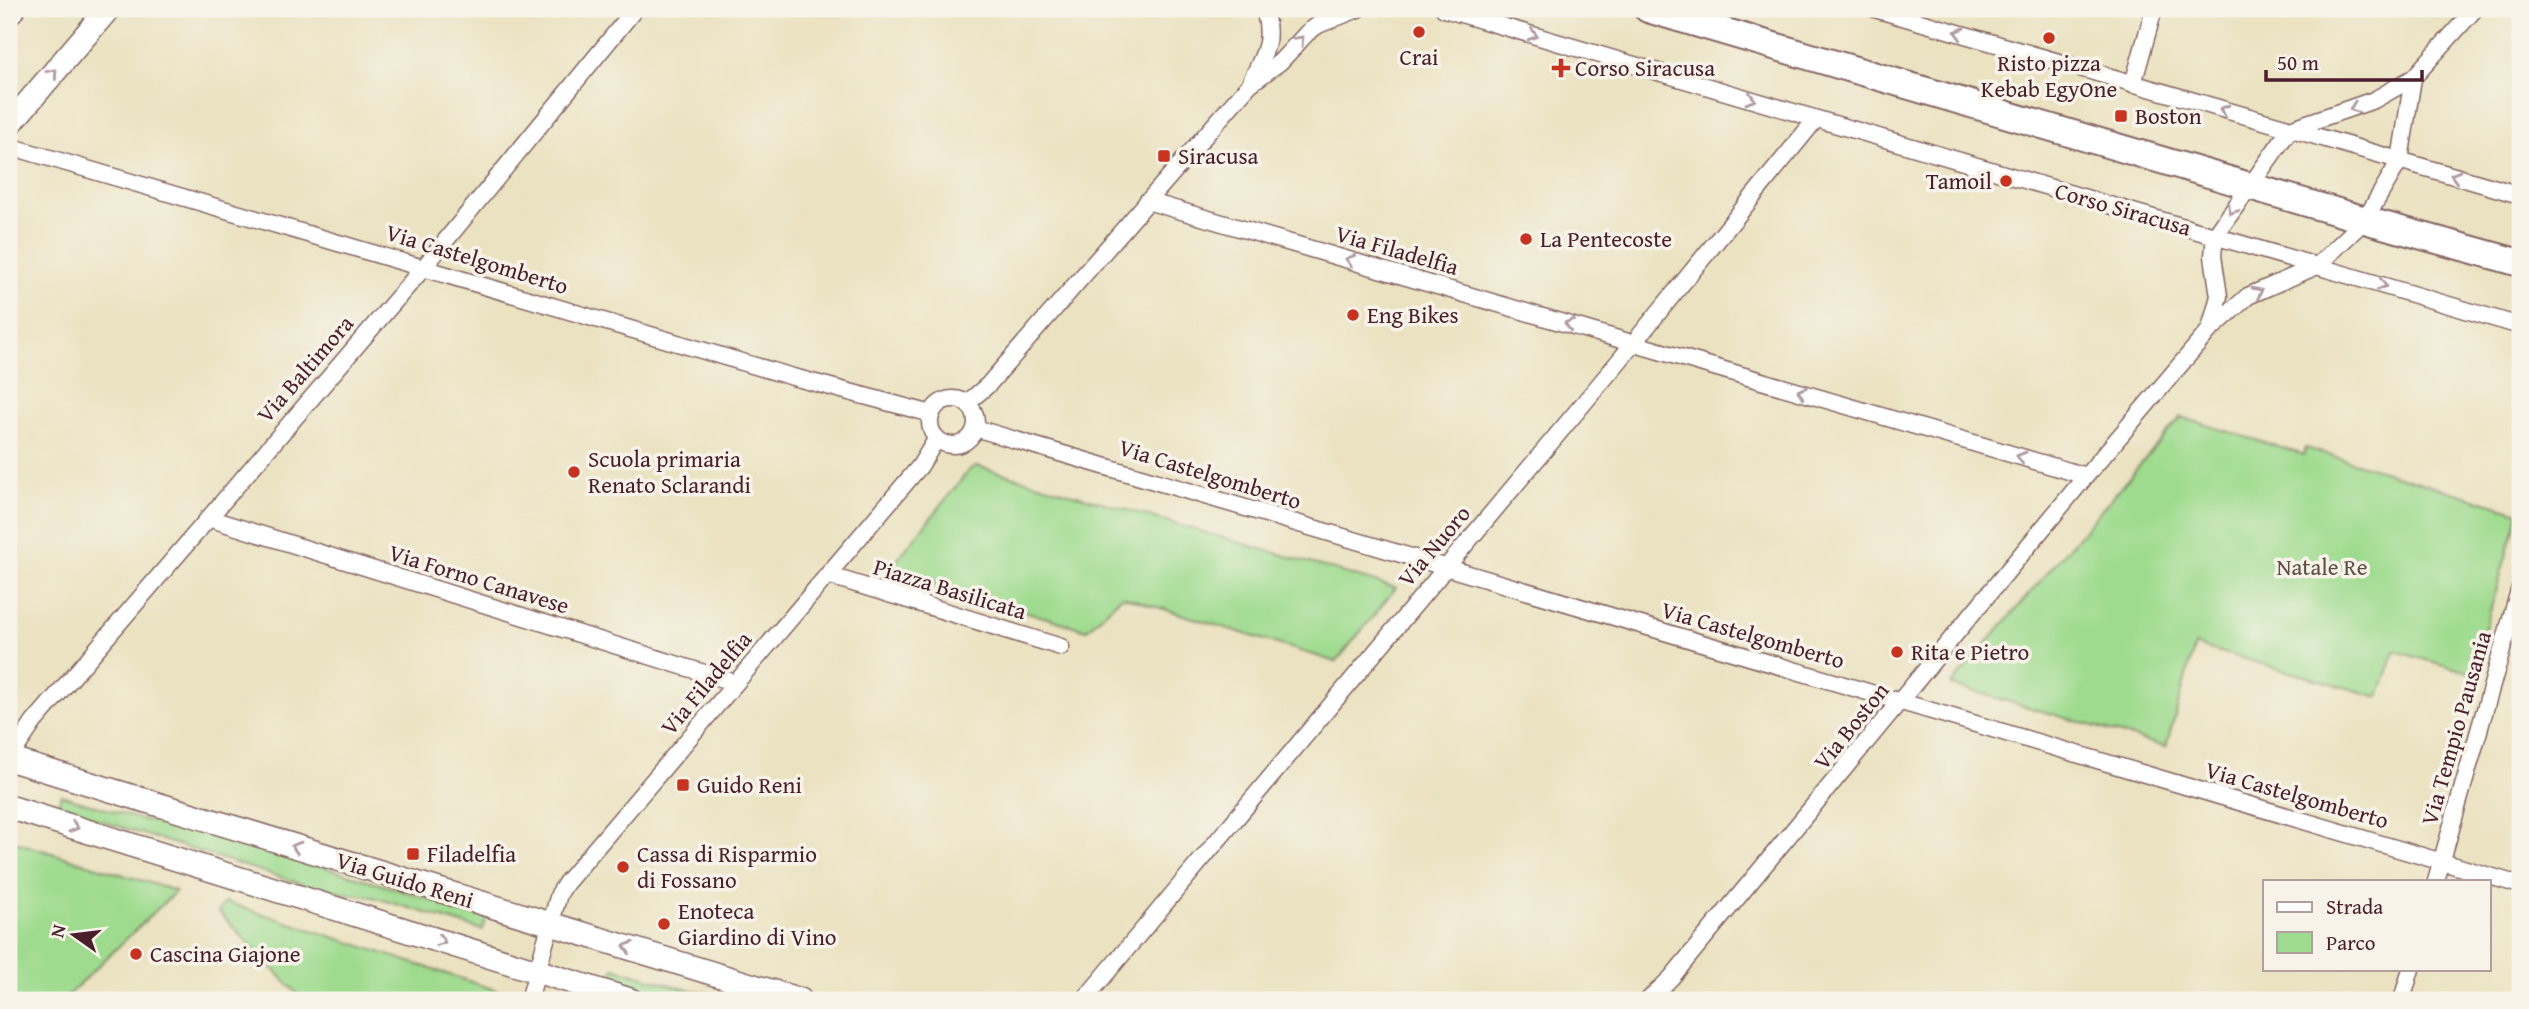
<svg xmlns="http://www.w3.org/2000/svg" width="2529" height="1009" viewBox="0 0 2529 1009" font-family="'Gentium Book Plus',serif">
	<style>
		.green { fill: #9edb8e; stroke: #747d5c; stroke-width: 2 }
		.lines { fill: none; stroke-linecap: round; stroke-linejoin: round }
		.street-casing { stroke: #82635f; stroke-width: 19 }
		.secondary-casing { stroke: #82635f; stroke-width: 26 }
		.primary-casing { stroke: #82635f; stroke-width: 30 }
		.street { stroke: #fff; stroke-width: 16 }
		.secondary { stroke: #fff; stroke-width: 23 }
		.primary { stroke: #fff; stroke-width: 26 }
		.oneway { stroke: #ae9aa0 }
		.poi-dot { fill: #c8321e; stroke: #f7f3e8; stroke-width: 2.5 }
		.labels { text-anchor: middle; stroke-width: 7; stroke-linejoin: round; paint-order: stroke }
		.poi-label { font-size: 23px; fill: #4a1f2b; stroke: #f7f3e8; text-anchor: start }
		.street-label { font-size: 23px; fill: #4a1f2b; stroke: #f7f3e8 }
		.park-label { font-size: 23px; fill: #5f4e44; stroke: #f7f3e8 }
	</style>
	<rect width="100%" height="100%" fill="#f7f3e8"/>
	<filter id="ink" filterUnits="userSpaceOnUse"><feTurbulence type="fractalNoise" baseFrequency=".0143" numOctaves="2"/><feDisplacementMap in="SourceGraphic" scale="14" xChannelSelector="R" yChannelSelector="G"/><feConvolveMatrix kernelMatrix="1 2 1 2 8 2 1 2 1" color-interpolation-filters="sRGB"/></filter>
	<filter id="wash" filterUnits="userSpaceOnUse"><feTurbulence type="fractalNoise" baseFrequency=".00686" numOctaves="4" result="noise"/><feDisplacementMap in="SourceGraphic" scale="28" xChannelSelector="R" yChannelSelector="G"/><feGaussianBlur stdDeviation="1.57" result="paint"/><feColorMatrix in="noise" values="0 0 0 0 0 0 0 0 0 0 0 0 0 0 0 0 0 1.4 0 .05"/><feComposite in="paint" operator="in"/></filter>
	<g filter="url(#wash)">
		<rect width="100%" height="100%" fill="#eae2c0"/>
		<path class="green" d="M2181,417L2304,455L2306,448L2519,512L2472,673L2395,651L2379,697L2195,645L2166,747L1951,685Z
			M977,466L1396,588L1336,662L1122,596L1087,630L889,570L970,469Z
			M61,795L142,820L178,822L487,917L482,930L373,897L318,889L57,807Z
			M9,840L176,891L63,1000H9Z
			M226,902L505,993L503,1000H303L218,911Z
			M614,968L685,989L754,1000H681L610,979Z"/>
	</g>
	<g filter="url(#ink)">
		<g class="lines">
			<g class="street-casing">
				<path id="street" d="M1444,9L2520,326
					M1875,9L2520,195
					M1251,81C1265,53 1273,41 1264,9
					M2133,84L2154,9
					M9,146L793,377L932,414
					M1147,201L2086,476
					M2210,329L2219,296L2213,256L2215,236L2290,129L2374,100L2413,78L2475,9
					M930 422a23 23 0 1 1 46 0a23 23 0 1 1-46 0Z
					M967,403L988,385L1250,84L1280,62L1307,33L1318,25L1358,9
					M975,428L2520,885
					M208,518L736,683
					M827,575L1061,647
					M9,759L34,722L424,267L635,9
					M2436,881L2520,587
					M529,1000L559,894L566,883L920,466L937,438
					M1084,1000L1619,361L1816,119
					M1648,1000L1671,978L2086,476L2208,332L2248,296L2317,266L2365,220L2400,160L2413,78
					M2402,1000L2411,969"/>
			</g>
			<g class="secondary-casing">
				<path id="secondary" d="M9,13L13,9
					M9,125L108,9
					M9,759L800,1000
					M9,807L630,1000"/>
			</g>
			<g class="primary-casing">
				<path id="primary" d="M1648,9L2365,220L2520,263"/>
			</g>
			<use href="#street" class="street"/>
			<use href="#secondary" class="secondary"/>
			<use href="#primary" class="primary"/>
		</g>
		<defs><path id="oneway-chevron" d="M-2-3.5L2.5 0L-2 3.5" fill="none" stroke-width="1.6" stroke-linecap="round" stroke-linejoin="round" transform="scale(1.75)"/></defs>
		<g class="oneway">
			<use href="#oneway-chevron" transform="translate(1959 33) rotate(-164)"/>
			<use href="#oneway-chevron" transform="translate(1533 35) rotate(16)"/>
			<use href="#oneway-chevron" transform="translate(1300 40) rotate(-46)"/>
			<use href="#oneway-chevron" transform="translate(53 73) rotate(-49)"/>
			<use href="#oneway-chevron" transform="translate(1751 99) rotate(16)"/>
			<use href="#oneway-chevron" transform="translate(2354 108) rotate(160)"/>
			<use href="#oneway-chevron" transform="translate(2224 110) rotate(-164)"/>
			<use href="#oneway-chevron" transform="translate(2455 176) rotate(-164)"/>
			<use href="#oneway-chevron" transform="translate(2232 210) rotate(124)"/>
			<use href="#oneway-chevron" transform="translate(1350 260) rotate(-164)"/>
			<use href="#oneway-chevron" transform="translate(2382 285) rotate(16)"/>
			<use href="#oneway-chevron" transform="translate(2258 292) rotate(-27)"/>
			<use href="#oneway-chevron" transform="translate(1569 324) rotate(-164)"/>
			<use href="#oneway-chevron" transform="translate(1802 392) rotate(-164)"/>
			<use href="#oneway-chevron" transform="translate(2021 457) rotate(-164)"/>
			<use href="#oneway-chevron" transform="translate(74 827) rotate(17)"/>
			<use href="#oneway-chevron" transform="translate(296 847) rotate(-163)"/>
			<use href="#oneway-chevron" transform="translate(441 941) rotate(17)"/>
			<use href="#oneway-chevron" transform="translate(628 947) rotate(-163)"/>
		</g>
	</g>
	<g class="poi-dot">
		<circle cx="1419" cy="32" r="7"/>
		<circle cx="2049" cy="38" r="7"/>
		<path d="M1557.5 57.5h7v7h7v7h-7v7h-7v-7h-7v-7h7z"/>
		<rect x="2114" y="109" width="14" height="14" rx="3.5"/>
		<rect x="1157" y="149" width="14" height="14" rx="3.5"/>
		<circle cx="2006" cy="181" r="7"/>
		<circle cx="1526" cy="239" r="7"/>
		<circle cx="1353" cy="315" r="7"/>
		<circle cx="574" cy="472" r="7"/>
		<circle cx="1897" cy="652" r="7"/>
		<rect x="676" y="778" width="14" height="14" rx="3.5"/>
		<rect x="406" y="847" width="14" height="14" rx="3.5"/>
		<circle cx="623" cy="867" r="7"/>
		<circle cx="664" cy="924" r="7"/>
		<circle cx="136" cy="954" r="7"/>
	</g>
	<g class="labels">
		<g class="poi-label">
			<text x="1419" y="65" text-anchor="middle">Crai</text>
			<text x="2049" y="71" text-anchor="middle">Risto pizza<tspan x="2049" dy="26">Kebab EgyOne</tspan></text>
			<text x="1575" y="76">Corso Siracusa</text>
			<text x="2135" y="124">Boston</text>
			<text x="1178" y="164">Siracusa</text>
			<text x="1992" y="189" text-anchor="end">Tamoil</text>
			<text x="1540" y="247">La Pentecoste</text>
			<text x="1367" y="323">Eng Bikes</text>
			<text x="588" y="467">Scuola primaria<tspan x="588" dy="26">Renato Sclarandi</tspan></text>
			<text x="1911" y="660">Rita e Pietro</text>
			<text x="697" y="793">Guido Reni</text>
			<text x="427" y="862">Filadelfia</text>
			<text x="637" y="862">Cassa di Risparmio<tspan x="637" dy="26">di Fossano</tspan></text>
			<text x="678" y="919">Enoteca<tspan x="678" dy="26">Giardino di Vino</tspan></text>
			<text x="150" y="962">Cascina Giajone</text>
		</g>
		<g class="street-label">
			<text transform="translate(2123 209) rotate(16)" y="8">Corso Siracusa</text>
			<text transform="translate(1397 250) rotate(16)" y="8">Via Filadelfia</text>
			<text transform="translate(477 259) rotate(17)" y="8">Via Castelgomberto</text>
			<text transform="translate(305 369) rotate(-49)" y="8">Via Baltimora</text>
			<text transform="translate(1210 474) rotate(17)" y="8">Via Castelgomberto</text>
			<text transform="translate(1434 546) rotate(-50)" y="8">Via Nuoro</text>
			<text transform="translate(479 579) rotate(17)" y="8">Via Forno Canavese</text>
			<text transform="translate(950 589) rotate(17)" y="8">Piazza Basilicata</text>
			<text transform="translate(1753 635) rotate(16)" y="8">Via Castelgomberto</text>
			<text transform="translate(706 683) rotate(-50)" y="8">Via Filadelfia</text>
			<text transform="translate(1851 726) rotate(-51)" y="8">Via Boston</text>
			<text transform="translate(2456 728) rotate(-74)" y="8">Via Tempio Pausania</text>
			<text transform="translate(2297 795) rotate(16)" y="8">Via Castelgomberto</text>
			<text transform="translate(405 880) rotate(17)" y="8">Via Guido Reni</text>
		</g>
		<g class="park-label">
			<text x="2322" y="575">Natale Re</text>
		</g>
	</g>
	<rect width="2529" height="1009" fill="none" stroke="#f7f3e8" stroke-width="35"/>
	<rect x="2263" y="880" width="228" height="91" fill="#f7f3e8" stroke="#b29e9c" stroke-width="2"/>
	<rect x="2277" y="902" width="35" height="10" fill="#ffffff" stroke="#b29e9c" stroke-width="2"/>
	<text x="2326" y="914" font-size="21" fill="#4a1f2b">Strada</text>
	<rect x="2277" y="932" width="35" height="21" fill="#9edb8e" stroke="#b29e9c" stroke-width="2"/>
	<text x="2326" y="950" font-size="21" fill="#4a1f2b">Parco</text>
	<g transform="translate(74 935) rotate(284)" stroke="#f7f3e8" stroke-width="5" paint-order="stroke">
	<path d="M0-5L12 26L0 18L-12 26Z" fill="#4a1f2b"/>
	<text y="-10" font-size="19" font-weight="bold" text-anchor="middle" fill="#4a1f2b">N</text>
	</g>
	<path d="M2266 70v10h156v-10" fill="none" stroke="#4a1f2b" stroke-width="3.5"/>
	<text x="2277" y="70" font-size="21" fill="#4a1f2b" stroke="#f7f3e8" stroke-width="5" paint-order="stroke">50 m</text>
</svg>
